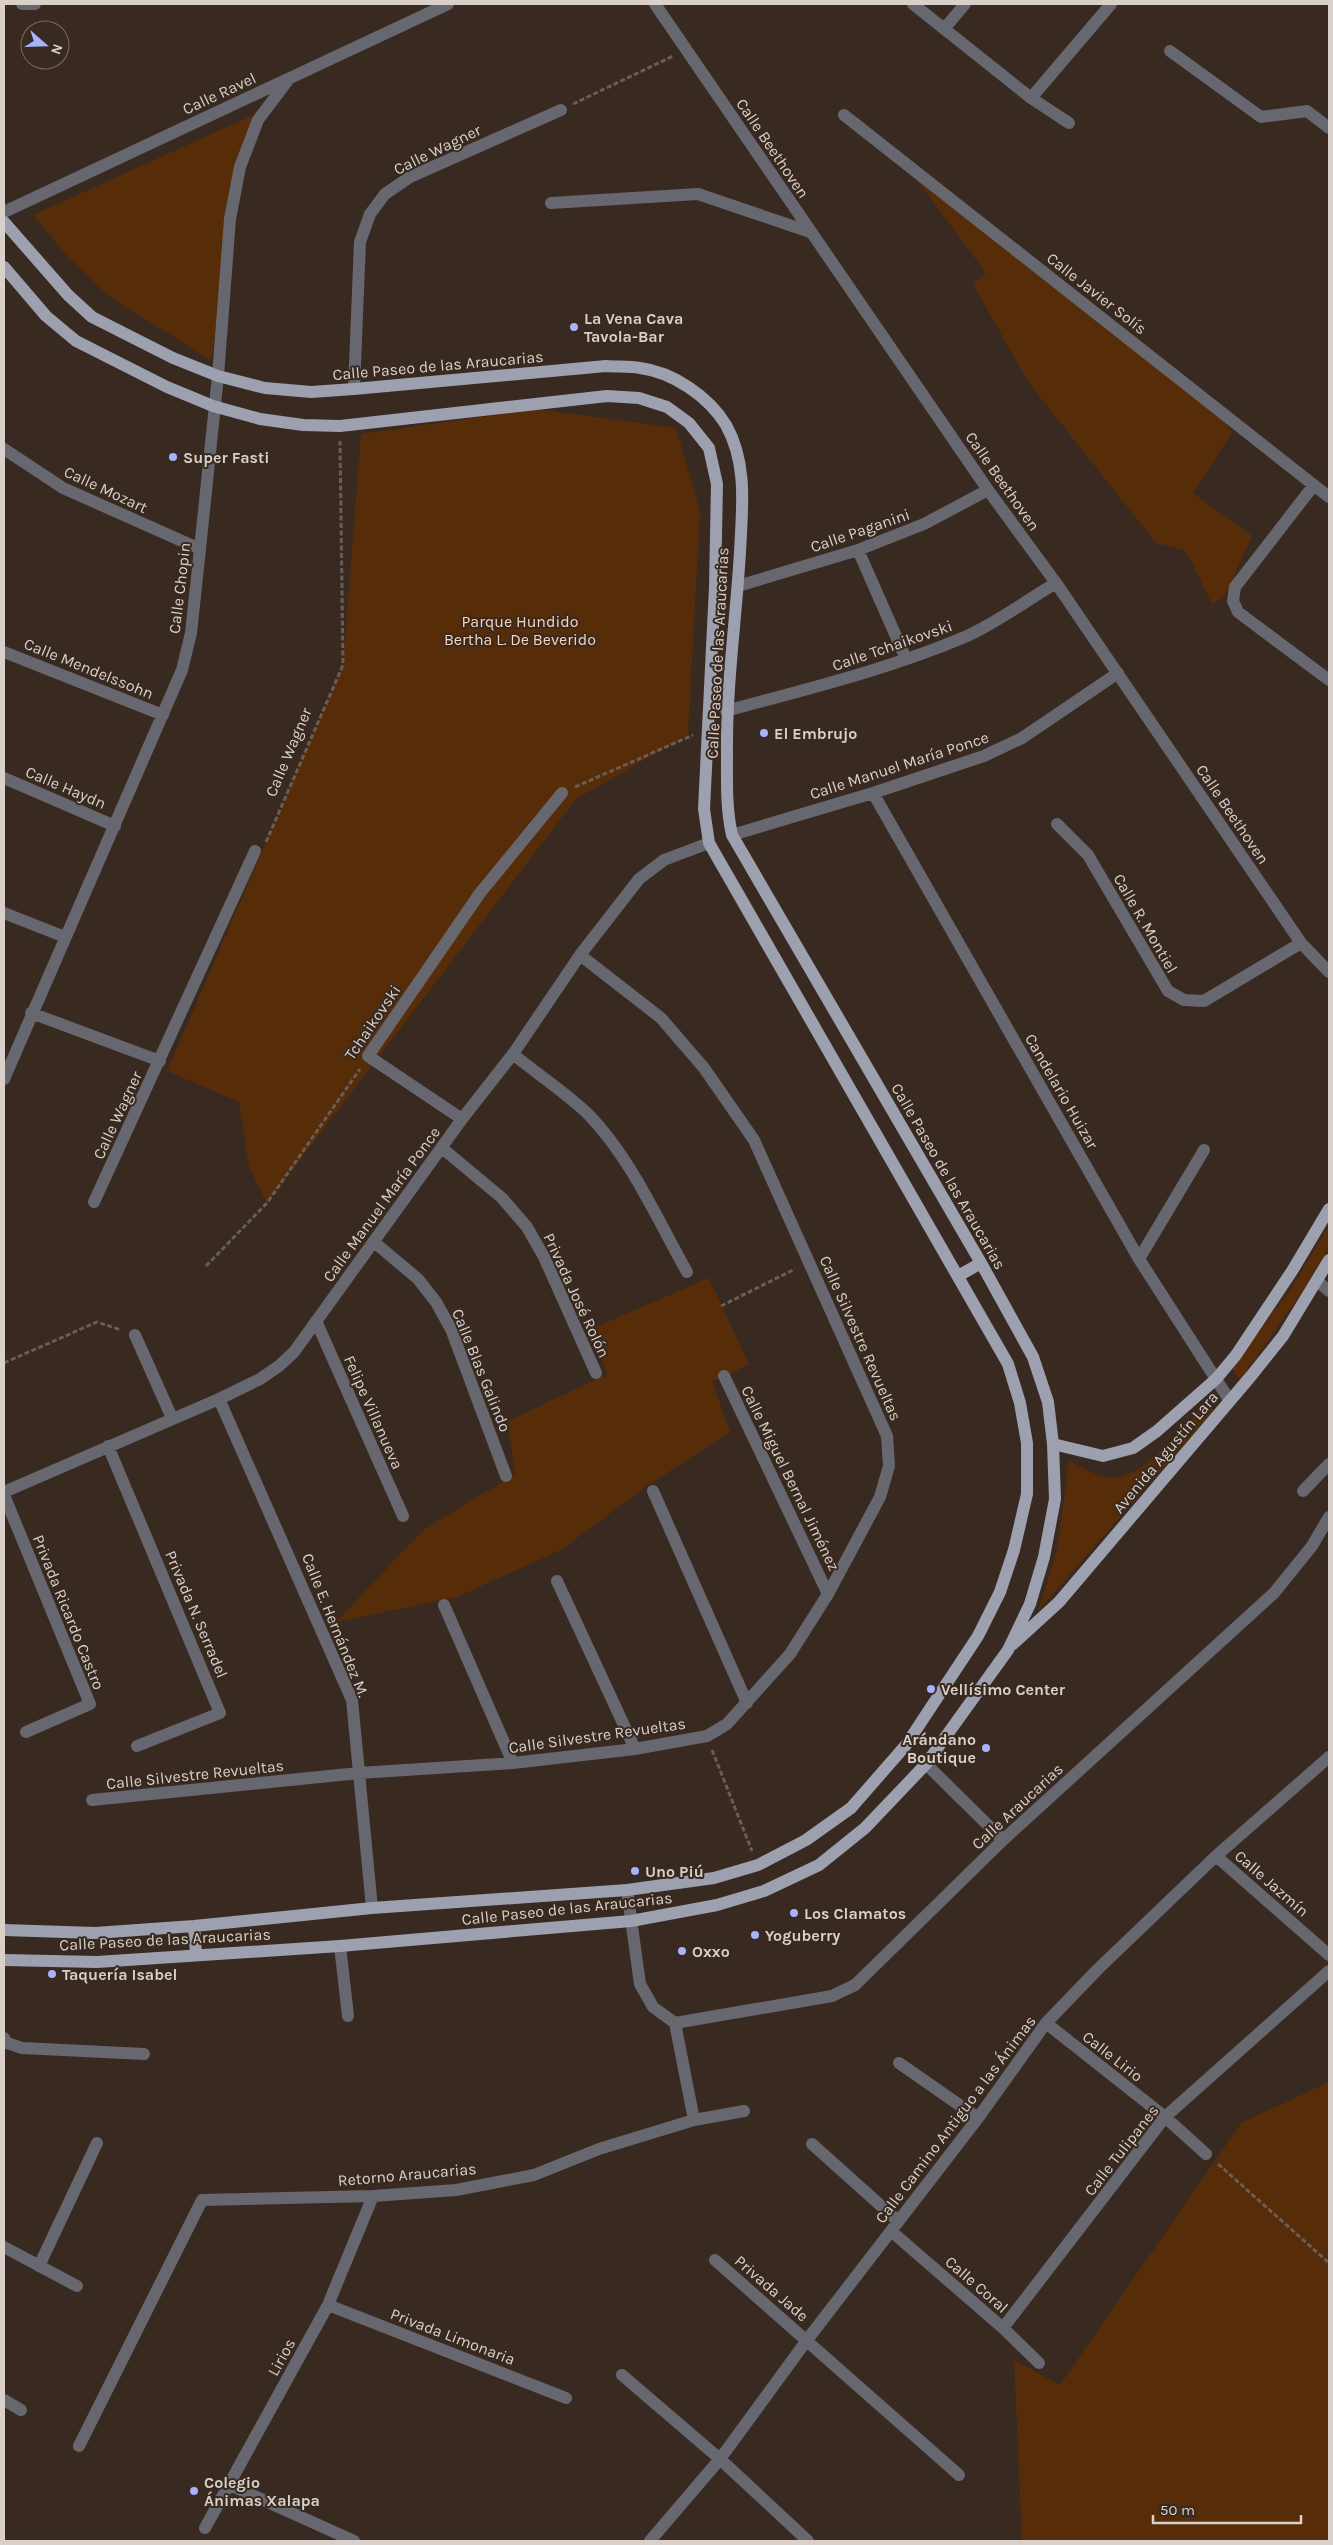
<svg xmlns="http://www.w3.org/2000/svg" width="1333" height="2545" viewBox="0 0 1333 2545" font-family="Karla,sans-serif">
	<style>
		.green { fill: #572c08 }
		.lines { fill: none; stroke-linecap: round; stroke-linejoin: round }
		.path { stroke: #6a5d55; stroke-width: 3; stroke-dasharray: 5 2.5; stroke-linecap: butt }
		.minor { stroke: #66676f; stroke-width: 12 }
		.major { stroke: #9da0af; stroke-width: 12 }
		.poi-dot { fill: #a7b1fc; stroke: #382a20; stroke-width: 2 }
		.labels { text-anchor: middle; stroke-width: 4; stroke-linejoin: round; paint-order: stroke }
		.street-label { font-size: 16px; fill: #d9d0ca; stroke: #382a20 }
		.poi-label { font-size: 16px; font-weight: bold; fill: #d9d0ca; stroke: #382a20; text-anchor: start }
		.park-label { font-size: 16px; fill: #fcd3b8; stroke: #382a20 }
	</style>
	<rect width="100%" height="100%" fill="#382a20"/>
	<path class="green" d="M260,112C236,192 225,277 211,360L111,298L69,258L33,215Z
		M916,179L1203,399L1233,431L1193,493L1252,536L1225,596L1212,604L1186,551L1156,543L1028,382L973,284L986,273Z
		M536,409L676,428L700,511L688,735L576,799L267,1203L249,1167L239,1102L167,1071L343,665L361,434Z
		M1329,1226V1247L1300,1295L1240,1380L1232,1368L1292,1287Z
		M709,1278L749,1365L712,1381L730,1432L644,1488L561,1550L457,1597L336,1622L423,1530L515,1474L508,1421L607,1374L591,1329Z
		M1207,1402L1214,1410L1038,1611L1057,1550L1069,1461C1083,1468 1100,1479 1116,1477C1149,1473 1184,1426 1207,1402Z
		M1329,2082V2541H1022L1014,2360L1060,2385L1241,2123Z"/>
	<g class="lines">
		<path class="path" d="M573,104L673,56
			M575,787L693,735
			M266,842L343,665L340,441
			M206,1266L267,1203L360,1069
			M721,1306L795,1269
			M4,1363L97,1322L121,1330
			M712,1750L752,1851
			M1218,2164L1329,2263"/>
		<path class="minor" d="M22,4H35
			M655,4L988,490L1056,583L1301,943L1329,972
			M913,4L1031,98L1069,123
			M944,29L965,4
			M1170,51L1261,117L1307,111L1329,128
			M1031,98L1111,4
			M844,115L1329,497
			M551,203L698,194L810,232
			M4,212L448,4
			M354,389L360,242L370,214L385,194L410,177L561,110
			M4,449L63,488L200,549
			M1314,485L1235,587L1233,601L1238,612L1329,680
			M858,550L906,659
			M738,586L858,550L924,524L988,490
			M4,652L163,715
			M726,711C807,689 890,669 967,636C998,622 1027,600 1056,583
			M4,778L115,826
			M873,793L1139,1259L1230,1401
			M1057,824L1088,855L1168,991L1184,1000L1204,1001L1301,943
			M732,835L873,793L984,756L1022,738L1118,673
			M4,913L65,937
			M31,1013L160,1061
			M513,1054C537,1074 565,1092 588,1114C631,1158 657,1219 687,1272
			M4,1079L182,670L191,633L200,549L218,376L230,219L240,167L258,120L289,79
			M462,1119L368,1056L480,893L562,793
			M442,1148L502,1198L527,1227L544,1257L596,1373
			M94,1202L255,851
			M374,1242L418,1279L436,1302L451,1329L506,1476
			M1139,1259L1204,1150
			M1317,1281L1329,1291
			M316,1321L403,1516
			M135,1335L172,1418
			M724,1376L828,1594
			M219,1399L352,1700L372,1908
			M108,1446L220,1713L137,1746
			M653,1491L747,1703
			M1303,1491L1329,1464
			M4,1492L219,1399L260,1379L279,1366L294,1352L462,1119L513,1054L580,955L639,879L664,860L709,843
			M4,1495L90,1704L26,1732
			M557,1581L635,1749
			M444,1605L513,1763
			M926,1764L1003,1840
			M92,1800L359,1773L513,1763L635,1749L707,1736L727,1724L790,1654L828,1594L880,1497L889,1466L887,1436L754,1140L704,1068L661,1018L580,955
			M1216,1856L1329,1955
			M627,1890L640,1984L653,2007L675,2023L694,2120
			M340,1946L348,2016
			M675,2023L832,1996L855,1985L1003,1840L1274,1593L1312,1546L1329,1517
			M1046,2023L1165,2117L1206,2154
			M4,2038L7,2043L22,2048L144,2054
			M899,2063L978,2118
			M812,2144L898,2221
			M891,2231L1003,2328L1039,2363
			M4,2247L77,2286
			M715,2260L959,2475
			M39,2266L97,2143
			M328,2305L566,2398
			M1003,2328L1165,2117L1329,1971
			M622,2375L720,2459L808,2541
			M4,2400L21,2410
			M79,2446L202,2200L373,2196L456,2190L534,2175L599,2149L694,2120L744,2111
			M230,2485L354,2541
			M205,2528L328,2305L373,2196
			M650,2541L720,2459L807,2340L978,2118L1046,2023L1098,1969L1216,1856L1329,1757"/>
		<path class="major" d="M4,222L68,295L92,317L173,358L218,376L265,388L311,392L354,389L606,366C617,367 629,366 640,368C673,372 709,397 726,425C748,464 742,509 740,552C736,620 726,687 727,756C727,783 726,808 732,835L981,1263L1033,1357L1048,1402L1053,1444L1055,1499L1044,1557L1030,1604L1008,1650L926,1764L865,1828L819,1865L764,1891L717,1905L631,1921L340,1946L97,1962L4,1960
			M4,267L46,316L76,341L167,387L213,406L260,419L303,425L340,426L607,396L639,398L667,407L689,423L709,448L717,484L715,587L704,809L709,843L1008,1364L1020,1403L1027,1443V1494L1014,1550L1000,1592L978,1636L906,1745L851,1808L806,1840L758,1865L714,1878L627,1890L372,1908L194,1926L95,1933L4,1930
			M958,1276L981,1263
			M1053,1444L1103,1456L1133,1448L1157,1431L1216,1379L1236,1355L1292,1271L1329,1209
			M1013,1644L1059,1602L1251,1376L1283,1336L1329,1260
			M194,1926L196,1954"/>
	</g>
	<g class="poi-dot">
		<circle cx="574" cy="327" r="5"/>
		<circle cx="173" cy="457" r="5"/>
		<circle cx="764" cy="733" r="5"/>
		<circle cx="931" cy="1689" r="5"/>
		<circle cx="986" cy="1748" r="5"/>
		<circle cx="635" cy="1871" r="5"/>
		<circle cx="794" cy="1913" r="5"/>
		<circle cx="755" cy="1935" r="5"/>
		<circle cx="682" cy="1951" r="5"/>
		<circle cx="52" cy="1974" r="5"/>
		<circle cx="194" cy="2491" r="5"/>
	</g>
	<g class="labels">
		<g class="street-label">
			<text transform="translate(219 93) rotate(-25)" y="6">Calle Ravel</text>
			<text transform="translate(773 148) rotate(56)" y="6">Calle Beethoven</text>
			<text transform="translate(437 149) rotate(-26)" y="6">Calle Wagner</text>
			<text transform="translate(1097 293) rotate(38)" y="6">Calle Javier Solís</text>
			<text transform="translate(438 365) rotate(-5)" y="6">Calle Paseo de las Araucarias</text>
			<text transform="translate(1003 481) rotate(55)" y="6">Calle Beethoven</text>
			<text transform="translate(106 489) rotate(25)" y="6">Calle Mozart</text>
			<text transform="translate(860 530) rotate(-19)" y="6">Calle Paganini</text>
			<text transform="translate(179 588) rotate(-83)" y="6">Calle Chopin</text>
			<text transform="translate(892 645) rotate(-19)" y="6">Calle Tchaikovski</text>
			<text transform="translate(717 653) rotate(-87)" y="6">Calle Paseo de las Araucarias</text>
			<text transform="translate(89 668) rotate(22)" y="6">Calle Mendelssohn</text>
			<text transform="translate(288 752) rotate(-67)" y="6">Calle Wagner</text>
			<text transform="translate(899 765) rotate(-18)" y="6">Calle Manuel María Ponce</text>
			<text transform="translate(66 787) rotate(23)" y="6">Calle Haydn</text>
			<text transform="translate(1233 814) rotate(56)" y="6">Calle Beethoven</text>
			<text transform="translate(1146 923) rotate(60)" y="6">Calle R. Montiel</text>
			<text transform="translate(372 1022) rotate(-56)" y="6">Tchaikovski</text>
			<text transform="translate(1062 1091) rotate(60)" y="6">Candelario Huizar</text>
			<text transform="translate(117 1115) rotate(-65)" y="6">Calle Wagner</text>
			<text transform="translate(949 1176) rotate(60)" y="6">Calle Paseo de las Araucarias</text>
			<text transform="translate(381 1204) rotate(-54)" y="6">Calle Manuel María Ponce</text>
			<text transform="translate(577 1295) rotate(65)" y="6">Privada José Rolón</text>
			<text transform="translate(861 1338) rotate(66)" y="6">Calle Silvestre Revueltas</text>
			<text transform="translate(482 1370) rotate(68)" y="6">Calle Blas Galindo</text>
			<text transform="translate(374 1412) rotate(66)" y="6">Felipe Villanueva</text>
			<text transform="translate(1165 1452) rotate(-50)" y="6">Avenida Agustín Lara</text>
			<text transform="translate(791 1478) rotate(64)" y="6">Calle Miguel Bernal Jiménez</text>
			<text transform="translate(69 1612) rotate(68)" y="6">Privada Ricardo Castro</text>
			<text transform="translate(197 1614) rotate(67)" y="6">Privada N. Serradel</text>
			<text transform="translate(336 1625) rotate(68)" y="6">Calle E. Hernández M.</text>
			<text transform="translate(597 1735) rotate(-8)" y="6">Calle Silvestre Revueltas</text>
			<text transform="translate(195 1774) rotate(-6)" y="6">Calle Silvestre Revueltas</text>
			<text transform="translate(1017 1806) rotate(-43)" y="6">Calle Araucarias</text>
			<text transform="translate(1272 1883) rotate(41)" y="6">Calle Jazmín</text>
			<text transform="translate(567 1908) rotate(-6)" y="6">Calle Paseo de las Araucarias</text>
			<text transform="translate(165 1939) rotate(-3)" y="6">Calle Paseo de las Araucarias</text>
			<text transform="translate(1113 2056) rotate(38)" y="6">Calle Lirio</text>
			<text transform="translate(955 2119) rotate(-53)" y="6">Calle Camino Antiguo a las Ánimas</text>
			<text transform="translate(1121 2150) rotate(-52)" y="6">Calle Tulipanes</text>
			<text transform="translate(407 2174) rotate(-5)" y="6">Retorno Araucarias</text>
			<text transform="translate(977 2284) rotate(41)" y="6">Calle Coral</text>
			<text transform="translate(772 2288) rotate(41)" y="6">Privada Jade</text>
			<text transform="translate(453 2336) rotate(21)" y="6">Privada Limonaria</text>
			<text transform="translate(281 2357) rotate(-61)" y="6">Lirios</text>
		</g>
		<g class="poi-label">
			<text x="584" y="324">La Vena Cava<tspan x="584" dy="18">Tavola-Bar</tspan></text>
			<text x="183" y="463">Super Fasti</text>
			<text x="774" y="739">El Embrujo</text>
			<text x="941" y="1695">Vellísimo Center</text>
			<text x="976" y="1745" text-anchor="end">Arándano<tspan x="976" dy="18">Boutique</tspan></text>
			<text x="645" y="1877">Uno Piú</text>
			<text x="804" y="1919">Los Clamatos</text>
			<text x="765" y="1941">Yoguberry</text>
			<text x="692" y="1957">Oxxo</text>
			<text x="62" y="1980">Taquería Isabel</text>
			<text x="204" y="2488">Colegio<tspan x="204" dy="18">Ánimas Xalapa</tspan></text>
		</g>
		<g class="park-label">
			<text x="520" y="627">Parque Hundido<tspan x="520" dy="18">Bertha L. De Beverido</tspan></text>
		</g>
	</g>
	<rect width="1333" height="2545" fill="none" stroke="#d9d0ca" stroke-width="10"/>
	<g transform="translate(45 45) rotate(110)"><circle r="24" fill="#382a20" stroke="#786c64"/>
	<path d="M0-4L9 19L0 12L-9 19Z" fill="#a7b1fc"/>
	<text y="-8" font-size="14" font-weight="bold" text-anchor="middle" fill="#d9d0ca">N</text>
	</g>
	<path d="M1153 2515v8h148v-8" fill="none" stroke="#d9d0ca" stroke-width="2.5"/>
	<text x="1160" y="2515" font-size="15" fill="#d9d0ca" stroke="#382a20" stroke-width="4" paint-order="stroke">50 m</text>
</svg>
